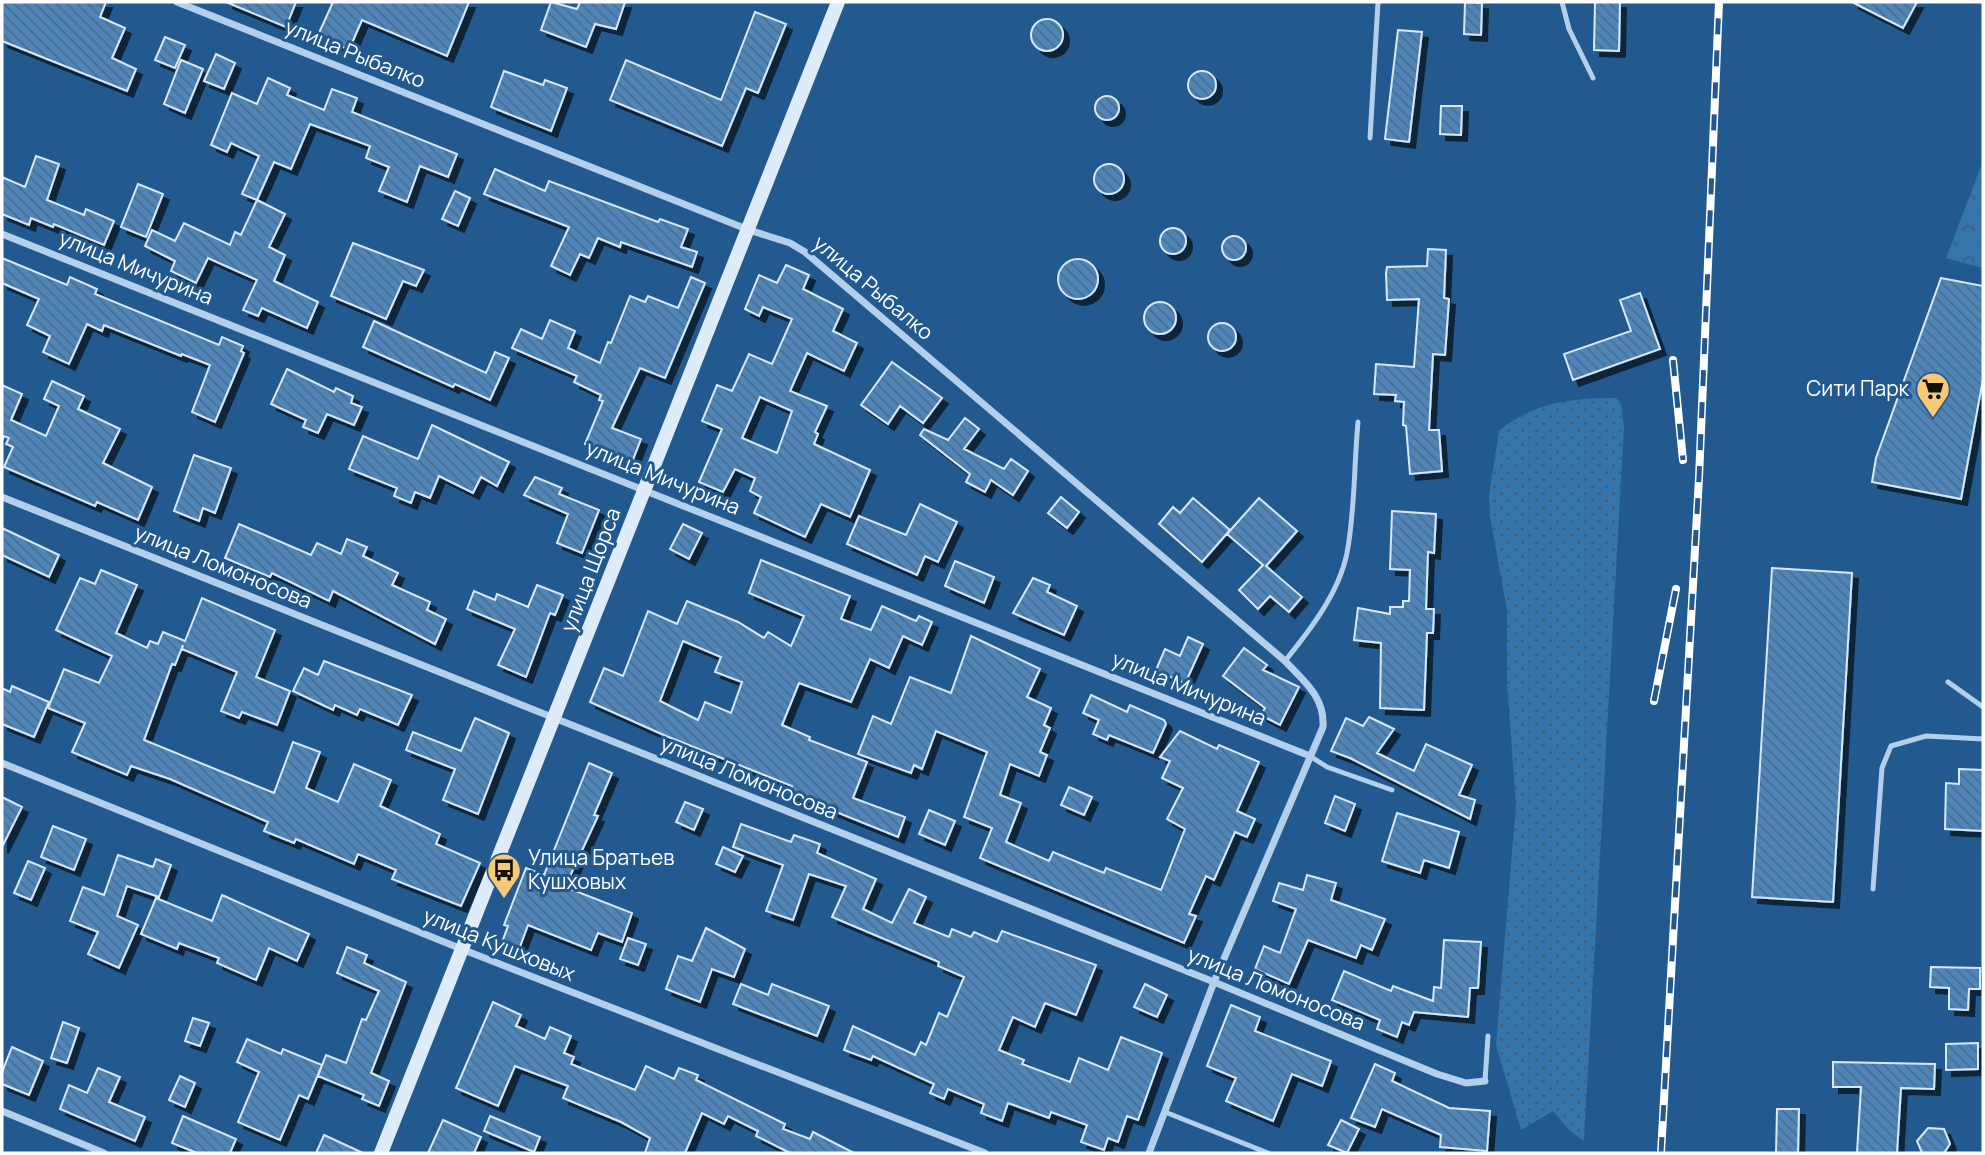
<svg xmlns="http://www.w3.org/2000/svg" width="1985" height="1155" viewBox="0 0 1985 1155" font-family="Manrope,sans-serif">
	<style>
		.grass { fill: url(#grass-dots) }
		.forest { fill: url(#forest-crowns) }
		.building { fill: url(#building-back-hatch); stroke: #d7e9f9; stroke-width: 2; fill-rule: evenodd; filter: url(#shadow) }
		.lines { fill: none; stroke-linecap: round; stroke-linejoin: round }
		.lane { stroke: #b2d0ec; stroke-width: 5 }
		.street { stroke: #b2d0ec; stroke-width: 7 }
		.secondary { stroke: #deebf9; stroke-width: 14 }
		.rail-casing { stroke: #fff; stroke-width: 8 }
		.rail { stroke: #22598f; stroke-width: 5; stroke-dasharray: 16; stroke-linecap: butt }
		.labels { text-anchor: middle; stroke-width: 6; stroke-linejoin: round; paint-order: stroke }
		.street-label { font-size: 21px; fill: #fff; stroke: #22598f }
		.poi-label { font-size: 21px; fill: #fff; stroke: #22598f; text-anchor: end }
	</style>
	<defs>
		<pattern id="grass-dots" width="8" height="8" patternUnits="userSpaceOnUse" patternTransform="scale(1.75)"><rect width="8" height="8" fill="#3674ac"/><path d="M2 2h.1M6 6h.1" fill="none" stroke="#425e77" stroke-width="1.8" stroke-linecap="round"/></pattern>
		<pattern id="forest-crowns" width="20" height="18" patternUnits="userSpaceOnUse" patternTransform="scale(1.75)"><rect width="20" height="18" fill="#3674ac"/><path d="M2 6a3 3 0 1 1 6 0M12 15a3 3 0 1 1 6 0" fill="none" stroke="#425e77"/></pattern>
		<pattern id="building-back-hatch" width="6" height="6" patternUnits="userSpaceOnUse" patternTransform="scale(1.75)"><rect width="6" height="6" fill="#4f85b8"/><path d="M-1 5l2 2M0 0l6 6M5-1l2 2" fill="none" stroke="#4e6e8d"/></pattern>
		<filter id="shadow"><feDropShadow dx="6" dy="6" stdDeviation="0" flood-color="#0009"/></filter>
	</defs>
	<rect width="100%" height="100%" fill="#22598f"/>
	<path class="grass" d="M1616,398L1621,403L1624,427L1584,1141L1570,1131L1553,1111L1521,1130L1496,1045L1516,805L1507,683V610L1490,516L1489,495L1499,431C1533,402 1573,398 1616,398Z"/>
	<path class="forest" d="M1983,161V268L1946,258Z"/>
	<path class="building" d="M2,2H106L100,17L125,28L112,58L136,69L127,91L2,41Z
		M226,2H296L286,27Z
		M333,2H469L447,56L362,20L349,50L318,35Z
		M551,2L577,9L580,2H625L616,29L595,24L586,47L541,30Z
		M1465,2L1482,3L1481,35L1464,34Z
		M1595,2H1620L1619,51L1594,50Z
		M1852,2H1917L1903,28Z
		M755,12L786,24L758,93L746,88L722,146L610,100L626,60L721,100Z
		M1031 35a16 16 0 1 1 32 0a16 16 0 1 1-32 0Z
		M1398,30L1422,32L1409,142L1385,139Z
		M165,37L185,45L175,68L155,60Z
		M216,54L235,63L224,89L204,81Z
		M181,60L203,69L185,113L164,104Z
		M1188 85a14 14 0 1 1 28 0a14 14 0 1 1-28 0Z
		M504,71L543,85L545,80L567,88L551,131L491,107Z
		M268,78L290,88L287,95L324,110L332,89L357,98L352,112L457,154L448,177L420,166L407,202L379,191L389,167L366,158L370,146L310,124L291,169L274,162L257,200L242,194L259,156L231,143L227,152L211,145L232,93L257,104Z
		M1095 108a12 12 0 1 1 24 0a12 12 0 1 1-24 0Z
		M1441,106H1462L1461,135L1440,134Z
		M36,156L59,164L47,200L84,215L86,209L114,221L104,245L54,224L53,227L31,218L29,225L2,214V177L25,187Z
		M1094 179a15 15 0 1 1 30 0a15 15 0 1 1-30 0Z
		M495,169L545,191L549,181L658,222L660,219L688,229L681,247L697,252L692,267L621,242L620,247L598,238L589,258L580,254L570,275L551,266L569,227L484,194Z
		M138,184L163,194L146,237L121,227Z
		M455,191L470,198L458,226L442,219Z
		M257,200L285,214L269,247L285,255L274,281L318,302L307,328L262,308L258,316L243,310L257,280L208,258L196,283L171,271L175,261L145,246L152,230L175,241L184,223L230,245L235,232L241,235Z
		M1160 241a13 13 0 1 1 26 0a13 13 0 1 1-26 0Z
		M1222 248a12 12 0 1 1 24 0a12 12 0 1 1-24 0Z
		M353,243L424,270L416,286L403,281L386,319L331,296Z
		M1428,249L1446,250L1444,298L1449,299L1445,355L1433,354L1429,430H1439L1442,471L1410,474L1406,426L1403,425L1404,402L1395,401L1396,395L1374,394L1376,364L1414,367L1419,299L1387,300L1386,273L1387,267L1427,266Z
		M2,258L67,285L70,277L97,289L95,294L219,345L222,337L243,346L241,351L244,353L215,422L192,412L210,365L182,354L181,356L104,325L102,331L87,324L69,364L43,352L50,336L27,325L39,299L2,283Z
		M1058 279a20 20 0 1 1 40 0a20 20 0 1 1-40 0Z
		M786,265L809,275L803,289L843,309L833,331L857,343L844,371L807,353L790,391L827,406L815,432L818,434L814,444L870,470L850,517L821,504L805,537L754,513L761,497L750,491L755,478L735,469L723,492L699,482L722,429L702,421L717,385L732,391L749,354L772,364L792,319L763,307L759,316L745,309L759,275L777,283ZM760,397L792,411L777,453L742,438Z
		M691,277L705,283L665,378L640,368L612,428L641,439L632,462L585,444L603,401L599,400L601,395L574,382L577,376L512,348L521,329L542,339L550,320L575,331L568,348L600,363L608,342L611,343L630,296L645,302L648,296L678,308Z
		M1941,278L1983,286V379L1961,499L1872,482L1876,458Z
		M1640,293L1660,349L1573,380L1564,354L1631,331L1620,300Z
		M1144 318a16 16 0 1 1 32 0a16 16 0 1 1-32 0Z
		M374,321L486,373L495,352L509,358L490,400L455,384L453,387L363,347Z
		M1208 337a14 14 0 1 1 28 0a14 14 0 1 1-28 0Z
		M892,362L942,398L923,423L900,406L888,424L861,405Z
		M287,369L334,392L336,388L353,396L351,403L362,407L354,425L327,414L318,433L303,427L306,420L271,404Z
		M52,381L84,396L78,409L120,429L103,463L152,487L138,520L97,502L95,506L4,467L13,447L6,444L9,438L4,436L2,441V385L22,394L11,420L46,436L59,406L44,399Z
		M965,418L979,429L964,449L1004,469L1011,459L1028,471L1013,495L991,480L985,492L966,482L970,474L920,435L924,429L948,440Z
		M432,425L509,462L497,486L481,477L473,493L439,476L430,498L415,492L411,503L394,496L397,488L349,469L363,436L418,459Z
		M194,455L231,468L215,513L203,508L199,521L174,511Z
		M535,477L562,488L559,494L599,510L582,553L557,543L568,514L524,495Z
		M1061,497L1079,512L1067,528L1048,513Z
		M1193,498L1230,530L1202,562L1159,524L1173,507L1180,513Z
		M1259,498L1297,531L1266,566L1302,597L1289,612L1270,596L1258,609L1239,590L1263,565L1227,534Z
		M920,504L957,522L938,562L925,556L917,575L847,544L859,516L906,535Z
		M1392,511L1436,514L1434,553L1428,552L1426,609H1434L1433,633H1427L1424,710L1380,708L1381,643L1354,640L1358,608L1390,614V607H1403V601H1409L1410,570L1390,569Z
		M239,524L311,555L317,543L341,554L347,539L367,547L363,556L398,573L392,585L430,602L427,610L446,619L435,644L333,591L329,601L272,573L270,577L225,558Z
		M683,524L702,533L689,559L670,549Z
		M2,528L59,555L49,577L2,555Z
		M761,560L850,596L841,619L871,630L882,606L916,621L919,616L932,622L922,645L903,636L889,668L870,659L851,702L799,683L782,725L810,737L809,740L867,762L853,798L905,817L898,837L789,793L792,786L666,736L590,702L604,668L623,676L648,611L677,624L687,601L738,622L764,638L768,632L791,646L804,616L749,593ZM683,641L721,657L715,672L742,682L731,713L705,702L698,720L660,701Z
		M955,561L994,577L984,603L945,586Z
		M1772,568L1852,573L1833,902L1752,897Z
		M101,570L137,585L116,633L147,648L150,641L158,644L163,632L185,641L202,598L275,630L256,677L290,691L277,725L242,712L239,718L221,711L237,672L182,649L183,645L175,665L172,664L144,740L274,793L293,742L320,752L306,788L338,802L354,764L391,780L380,806L440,834L436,844L480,863L461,906L392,879L396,870L358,854L354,864L296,839L294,843L264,831L268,822L170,779L131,766L127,775L72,752L85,723L48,708L64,669L99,683L112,656L56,630L80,578L95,584Z
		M1033,578L1050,585L1047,592L1077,606L1064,635L1013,613Z
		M537,585L563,595L555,615L550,613L526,677L498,665L515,629L467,609L474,591L495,600L497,594L528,607Z
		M971,636L1040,669L1027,697L1051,708L1044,725L1050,728L1040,752L1047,755L1039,776L1010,764L1000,795L1021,803L1006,842L1049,861L1053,852L1104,873L1106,868L1161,890L1185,829L1167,819L1183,788L1162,778L1170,761L1160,757L1180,731L1217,749L1219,745L1259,762L1237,811L1255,819L1247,837L1235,832L1214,880L1206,876L1189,914L1196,916L1184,943L980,858L992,828L964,817L987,752L936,731L922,769L914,765L911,773L858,754L873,716L891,724L910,677L951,693Z
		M1188,637L1203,644L1185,684L1156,670L1165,649L1180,656Z
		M1244,648L1267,665L1263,670L1299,687L1280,725L1261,715L1265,708L1223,676Z
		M324,661L412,695L398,725L360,709L357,715L335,705L333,710L293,691L304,668L318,675Z
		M12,686L49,702L34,737L2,724V688L10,692Z
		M1091,695L1127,712L1130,705L1164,720L1166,724L1153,753L1109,735L1107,740L1093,734L1099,720L1083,713Z
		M1369,717L1394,729L1377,753L1414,771L1426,744L1472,765L1459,795L1475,800L1470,819L1350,758L1331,751L1346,718L1363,726Z
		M475,718L509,733L478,814L443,800L455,769L406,750L413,732L461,751Z
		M589,763L612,773L594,815L598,816L565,887L632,913L622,942L598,933L591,950L528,925L518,952L501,945L508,926L504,925L526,868L544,875Z
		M1959,769L1983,770V831L1945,829L1946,783L1959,784Z
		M1069,787L1092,797L1084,815L1061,805Z
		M1335,796L1355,804L1345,831L1325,823Z
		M2,797L22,807L2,847Z
		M685,802L703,809L694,830L676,822Z
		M929,810L955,821L945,845L919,834Z
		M1397,813L1459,832L1449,868L1424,860L1420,873L1382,861Z
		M741,824L791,842L794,835L820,844L817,853L876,879L863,909L892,923L909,889L926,897L914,923L949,937L952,929L971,937L974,932L997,942L1002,931L1096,965L1076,1015L1045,1003L1035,1027L1013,1017L999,1050L1024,1060L1022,1064L1070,1082L1079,1058L1108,1070L1121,1037L1162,1053L1138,1120L1127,1116L1118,1142L1108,1138L1104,1150L1081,1142L1087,1125L1051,1112L1049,1118L1008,1103L1002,1121L981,1113L984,1104L948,1089L944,1099L930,1093L934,1084L873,1056L871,1060L844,1050L853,1026L915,1055L921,1042L926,1045L939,1013L947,1017L964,977L938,966L939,962L832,917L846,886L809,874L793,920L766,911L783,865L733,847Z
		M53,826L86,839L74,870L41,857Z
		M723,847L743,856L735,872L716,864Z
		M118,855L153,867L156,859L171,865L159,897L127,886L117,916L138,925L119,968L88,954L98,932L70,921L83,887L104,895Z
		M28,861L45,868L31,900L14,893Z
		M1307,875L1336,883L1331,900L1385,919L1372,950L1361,945L1356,958L1308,940L1289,984L1255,969L1264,946L1280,953L1296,909L1273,901L1279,883L1303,890Z
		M222,895L309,934L297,961L269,948L256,980L217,963L219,958L179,943L177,949L141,934L156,898L212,921Z
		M706,928L745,949L734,977L712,969L700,1002L666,989L678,956L692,961Z
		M628,938L646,944L638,965L620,959Z
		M1444,940L1481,942L1478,988H1470L1468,1017L1414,1012L1409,1025L1402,1022L1397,1037L1377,1029L1380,1020L1332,1000L1344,971L1391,991L1393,986L1433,1001L1434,987L1441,988Z
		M347,947L367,955L364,963L406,982L371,1073L389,1081L379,1106L362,1099L364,1095L318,1076L326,1055L346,1063L362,1019L366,1020L379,991L337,973Z
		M1931,967L1980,968V989H1969L1968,1010L1949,1009V988L1930,987Z
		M741,984L768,995L772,984L829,1006L817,1036L733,1004Z
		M1145,984L1167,995L1157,1017L1134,1007Z
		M493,1002L521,1015L516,1026L545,1039L550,1027L571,1036L564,1053L574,1057L571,1064L635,1090L646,1066L674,1079L679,1068L698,1075L696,1080L785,1124L783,1129L810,1139L813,1132L854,1153H790L756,1136L758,1131L728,1116L724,1124L702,1113L685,1153H645L650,1138L621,1122L563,1098L568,1086L515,1066L498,1106L456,1088Z
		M1231,1005L1260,1017L1255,1031L1331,1061L1322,1086L1292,1074L1273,1121L1226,1101L1236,1078L1207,1066Z
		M193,1018L209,1023L200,1046L185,1041Z
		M63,1022L79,1028L67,1063L51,1058Z
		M247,1039L281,1054L283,1049L322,1065L308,1099L299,1095L280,1140L238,1122L259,1072L237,1062Z
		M1978,1043V1069L1946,1070V1044Z
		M12,1047L43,1061L29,1095L2,1084V1072Z
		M1833,1062L1935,1064L1934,1089L1901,1088L1897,1153H1857L1861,1087H1833Z
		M1375,1064L1395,1073L1392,1081L1449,1108L1490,1111L1487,1151L1440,1147L1441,1135L1382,1109L1375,1127L1351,1118Z
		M98,1068L120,1077L109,1102L145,1117L135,1141L60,1109L69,1085L87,1093Z
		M180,1076L195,1083L185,1107L169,1100Z
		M1777,1109H1799L1798,1153H1776Z
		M183,1116L236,1139L230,1153H197L172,1143Z
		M490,1116L540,1137L534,1152L484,1131Z
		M443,1120L481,1137L474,1153H428Z
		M1341,1120L1359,1129L1347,1153L1328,1145Z
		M1928,1128L1944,1129L1950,1144L1944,1153H1922L1917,1141Z
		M324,1135L363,1153H316Z"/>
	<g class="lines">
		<path class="lane" d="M1562,2L1569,29L1593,78
			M1370,138L1378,2
			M1285,661C1310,630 1339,593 1347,553C1355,511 1354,465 1358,422
			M1948,682L1983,707
			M1310,756L1327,767L1392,790
			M1873,889L1882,768L1891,746L1926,736L1983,739
			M1485,1081L1488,1036
			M1165,1112L1268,1153"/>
		<path class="street" d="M177,2L749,230L790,243L805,252L1285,661C1304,681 1325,697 1323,727L1214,982L1149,1153
			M2,234L1310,756
			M2,497L1214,982L1437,1074L1466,1083L1485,1081
			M2,763L464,950L985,1153
			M2,1111L104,1153"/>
		<path class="secondary" d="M381,1153L838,2"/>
		<g class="rail-casing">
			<path id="rail" d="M1673,360L1683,460
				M1654,701L1676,589
				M1661,1153L1699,478L1719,2"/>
		</g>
		<use href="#rail" class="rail"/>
	</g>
	<defs>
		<g id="supermarket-pin" transform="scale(1.75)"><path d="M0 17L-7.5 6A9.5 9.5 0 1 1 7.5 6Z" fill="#f8c974" stroke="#22598f"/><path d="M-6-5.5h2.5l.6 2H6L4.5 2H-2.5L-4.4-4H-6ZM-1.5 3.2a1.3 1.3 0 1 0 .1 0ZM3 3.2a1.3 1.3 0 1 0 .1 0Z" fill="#111"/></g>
		<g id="bus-pin" transform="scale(1.75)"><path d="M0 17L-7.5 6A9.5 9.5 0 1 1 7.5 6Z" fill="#f8c974" stroke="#22598f"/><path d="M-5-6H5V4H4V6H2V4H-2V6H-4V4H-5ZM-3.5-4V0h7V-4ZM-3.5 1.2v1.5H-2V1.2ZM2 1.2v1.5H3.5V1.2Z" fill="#111"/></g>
	</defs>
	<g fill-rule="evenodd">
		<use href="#supermarket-pin" x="1933" y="389"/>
		<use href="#bus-pin" x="504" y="870"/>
	</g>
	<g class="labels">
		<g class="street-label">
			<text transform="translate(355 54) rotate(22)" y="7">улица Рыбалко</text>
			<text transform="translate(136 268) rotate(22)" y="7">улица Мичурина</text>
			<text transform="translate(873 288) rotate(40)" y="7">улица Рыбалко</text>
			<text transform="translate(663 478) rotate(22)" y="7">улица Мичурина</text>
			<text transform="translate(223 567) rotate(22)" y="7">улица Ломоносова</text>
			<text transform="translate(591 570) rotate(-69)" y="7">улица Щорса</text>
			<text transform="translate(1189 689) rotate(22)" y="7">улица Мичурина</text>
			<text transform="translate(749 778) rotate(22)" y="7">улица Ломоносова</text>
			<text transform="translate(499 945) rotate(22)" y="7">улица Кушховых</text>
			<text transform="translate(1276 989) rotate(22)" y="7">улица Ломоносова</text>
		</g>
		<g class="poi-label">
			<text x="1909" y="396">Сити Парк</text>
			<text x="528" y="865" text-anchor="start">Улица Братьев<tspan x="528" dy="24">Кушховых</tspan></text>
		</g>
	</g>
	<rect width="1985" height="1155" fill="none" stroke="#ffffff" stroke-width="7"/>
</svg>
